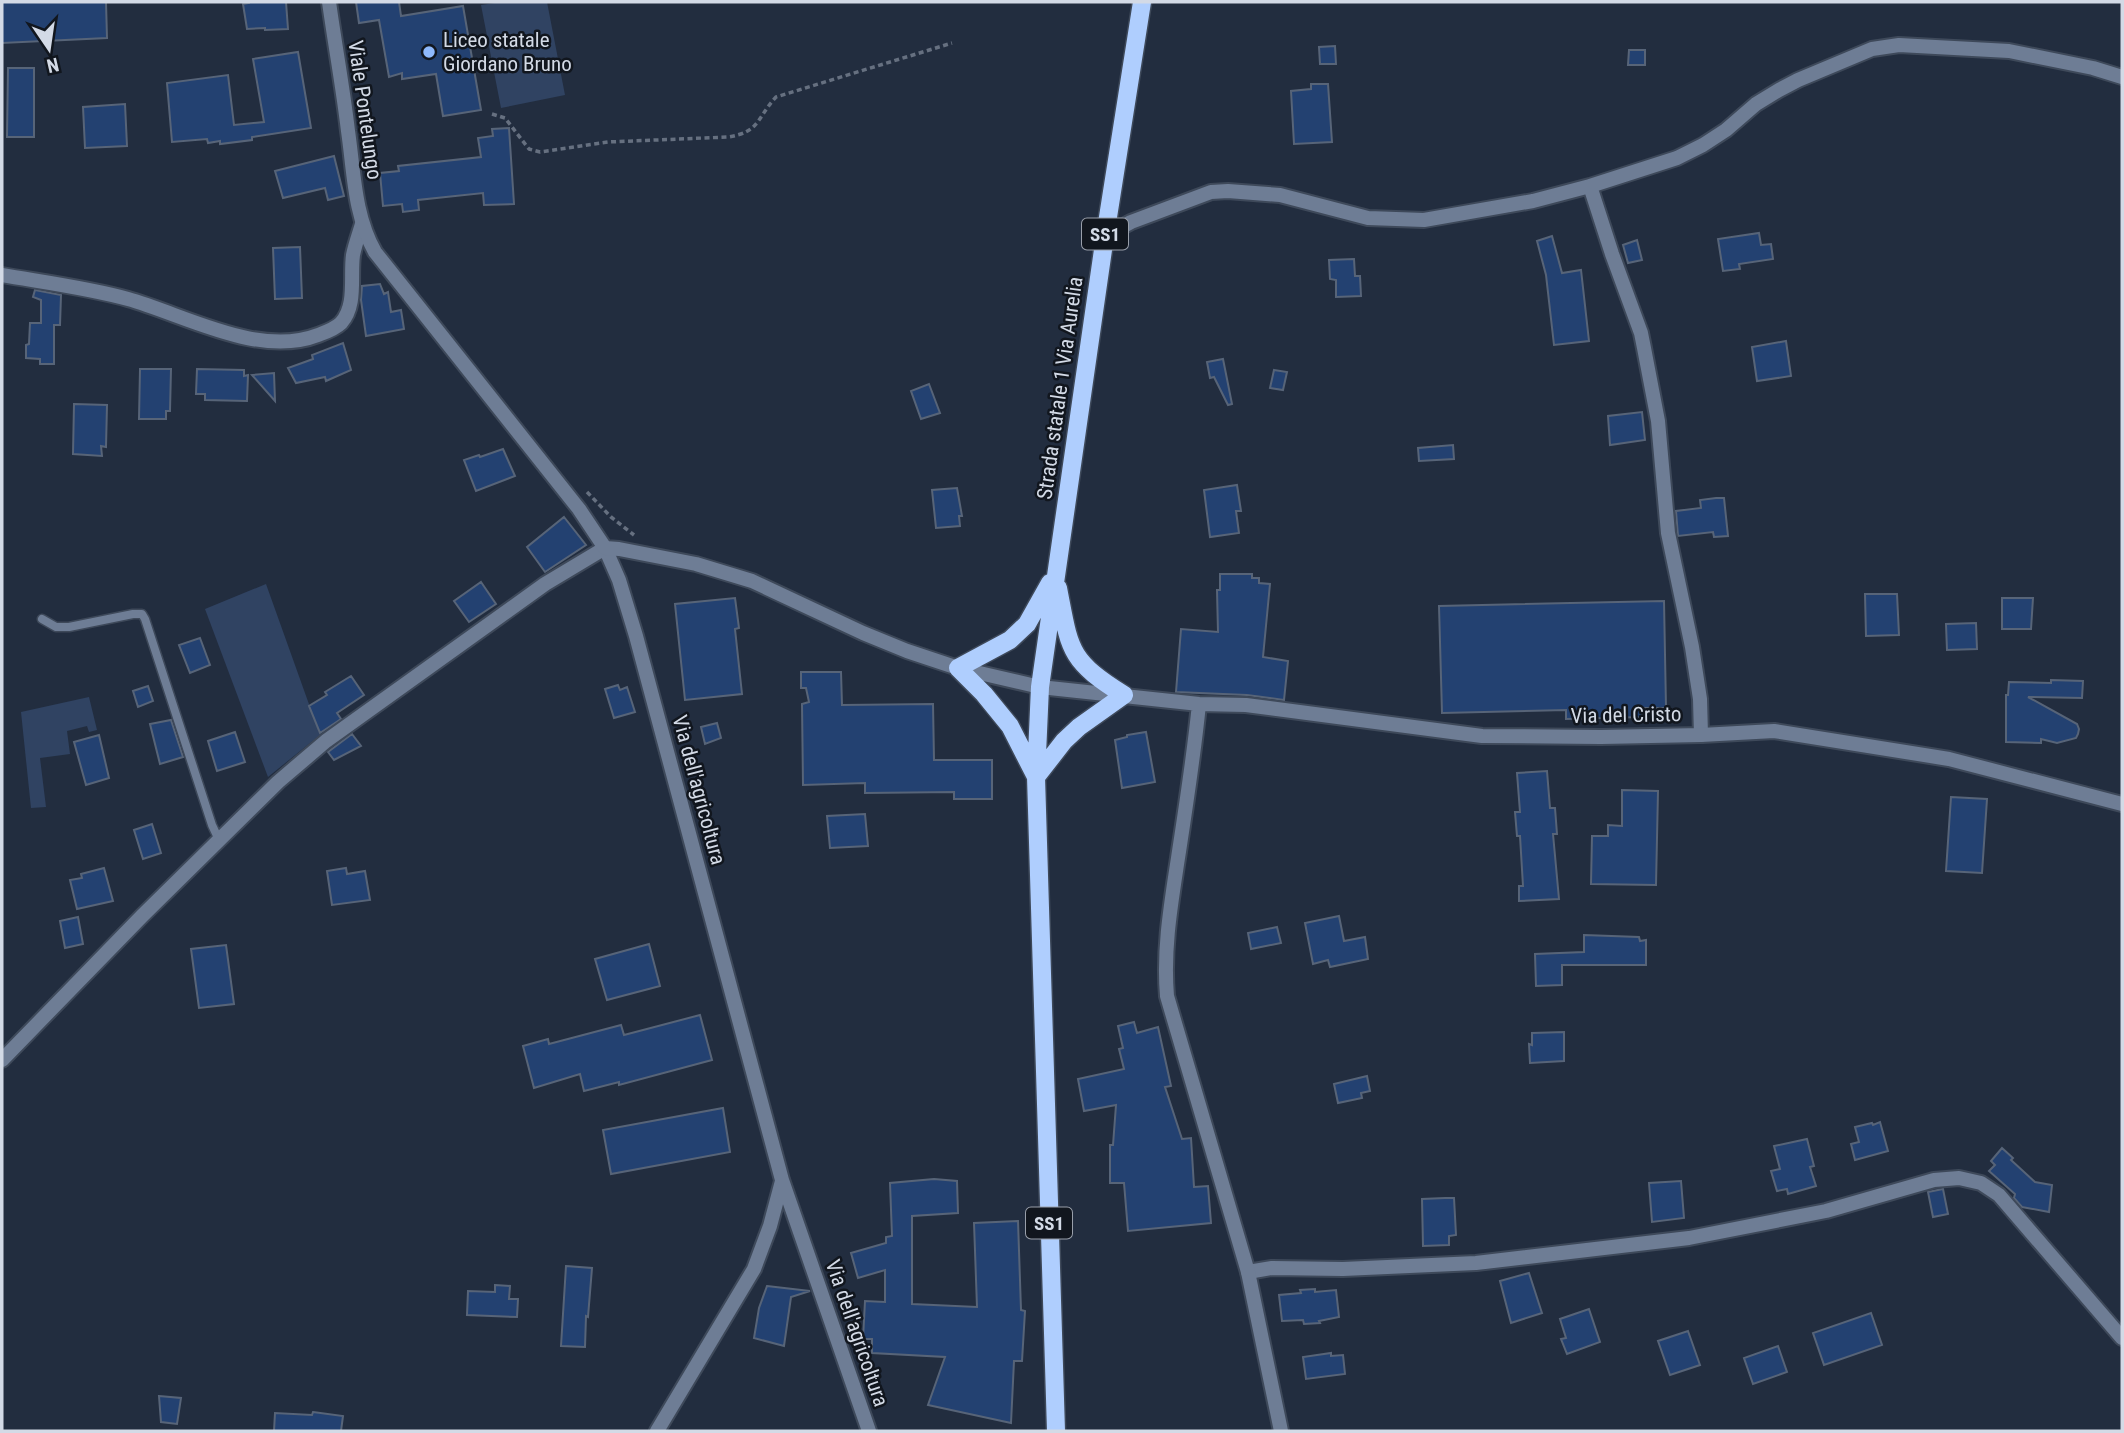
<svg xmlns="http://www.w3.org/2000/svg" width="2124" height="1433" viewBox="0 0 2124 1433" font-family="'Roboto Condensed',sans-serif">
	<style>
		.green { fill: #304362 }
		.building { fill: #234171; stroke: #576478; stroke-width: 2 }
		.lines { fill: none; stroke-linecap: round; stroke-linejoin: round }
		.service-casing { stroke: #3e495a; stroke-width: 11 }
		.minor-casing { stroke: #3e495a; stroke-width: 18 }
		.tertiary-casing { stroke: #3e495a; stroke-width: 18 }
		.primary-casing { stroke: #3e495a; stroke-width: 21 }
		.path { stroke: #667080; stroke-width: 3.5; stroke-dasharray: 5 3.5; stroke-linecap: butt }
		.service { stroke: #6e7d95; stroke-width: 8 }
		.minor { stroke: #6e7d95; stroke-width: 14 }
		.tertiary { stroke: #6e7d95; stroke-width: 14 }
		.primary { stroke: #afcefe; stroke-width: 18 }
		.poi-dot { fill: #8eb9fc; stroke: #11161e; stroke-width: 2.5 }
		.labels { text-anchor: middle; stroke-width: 5; stroke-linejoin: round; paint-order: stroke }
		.shield { fill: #11161e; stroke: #999faa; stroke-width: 2 }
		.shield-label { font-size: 19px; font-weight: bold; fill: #d3dae6 }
		.poi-label { font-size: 21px; fill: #d3dae6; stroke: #11161e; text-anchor: start }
		.street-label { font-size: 21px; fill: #d3dae6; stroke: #11161e }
	</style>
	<rect width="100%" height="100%" fill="#222d3f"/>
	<path class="green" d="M501,2H547L565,95L501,108L481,5Z
		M266,584L320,735L268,777L205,609Z
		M89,697L97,730L89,732L87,726L67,731L70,754L40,758L46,807L31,808L21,712Z"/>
	<path class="building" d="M2,2H106L107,38L2,43Z
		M249,2H286L288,29L265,30V28L247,29L243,4L249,3Z
		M356,2H399L401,16L463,6L481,110L443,116L436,74L402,79V73L389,77L379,20L359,23Z
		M1335,46L1336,64H1320L1319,47Z
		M1629,50H1645V65H1628Z
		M298,52L311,128L252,137V140L220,144V141L208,143L207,139L172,142L167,83L228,75L234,125L264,122L253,59Z
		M8,68H34V137H7Z
		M1311,84H1328L1332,142L1294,144L1291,91L1311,89Z
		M125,104L127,146L85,148L83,107Z
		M509,128L514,204L484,205L483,193L418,200L419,210L403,212L402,204L383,206L380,173L399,171L398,166L481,157L478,138L493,136L492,129Z
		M334,156L344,196L328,200L325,188L283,198L275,171Z
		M1759,233L1761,245L1771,244L1773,259L1739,264L1740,269L1723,271L1718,239Z
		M1552,236L1562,273L1581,270L1589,341L1554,345L1546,275L1537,241Z
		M1637,240L1642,260L1628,263L1623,245Z
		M300,247L302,298L275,299L273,248Z
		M1354,259L1355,276H1360L1361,296L1336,297V280L1330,279L1329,260Z
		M380,284L384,294L388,292L391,312L401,310L404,329L366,336L361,300L362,286Z
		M35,290L61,295L60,325H54V364H40V359L26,358V345L29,344L30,323H41V300L33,297Z
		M1786,341L1791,376L1757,381L1752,347Z
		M343,343L351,370L326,381L325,377L296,383L288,368L313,359L312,355Z
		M1223,359L1232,404L1228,405L1214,377L1210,378L1207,362Z
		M140,369H171L170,411H166V419H139Z
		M197,369L244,370V376L248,375L247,401L205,400V394H196Z
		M1274,370L1287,372L1283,390L1270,388Z
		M274,373L275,401L252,375Z
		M929,384L940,413L921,419L911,391Z
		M74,404L107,405L106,447L101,446L102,456L73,454Z
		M1642,412L1645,440L1610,445L1608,416Z
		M1453,445L1454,459L1419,461L1418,448Z
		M503,449L515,476L476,491L464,460L479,455L480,457Z
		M1237,485L1241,511H1236L1239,533L1210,537L1204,490Z
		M957,488L962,516H959L960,526L936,528L932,490Z
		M1716,498H1724L1728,536L1714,537L1713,532L1678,536L1676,511L1701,508L1700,500Z
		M564,517L586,545L545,572L527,547Z
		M1220,574H1252V578H1259V583L1270,584L1263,657L1288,661L1284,700L1247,695L1176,692L1181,629L1218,632L1217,590H1220Z
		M481,582L496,604L469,622L454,601Z
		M1865,594H1897L1899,635L1866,636Z
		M735,598L739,628L735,629L742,694L685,700L675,604Z
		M2002,598H2033L2031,629H2002Z
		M1664,601L1666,708H1642V717L1566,719V710L1442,713L1439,606Z
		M1976,623L1977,649L1947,650L1946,624Z
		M200,638L210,665L190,673L179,645Z
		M801,672H841L842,705L933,704L934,760H992V799H954V792L865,793V783L803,785L802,704L809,702L806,688H801Z
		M351,676L364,695L337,713L341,719L320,733L309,706L327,695L325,692Z
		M2051,680L2083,681L2082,698L2028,697L2077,724L2079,729L2078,734L2076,738L2057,743L2041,739V743L2006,742V695H2008L2009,682L2051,683Z
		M618,685L620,690L627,687L635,712L614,718L605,689Z
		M148,686L153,701L138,707L133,691Z
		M171,720L183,757L160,764L150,724Z
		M717,723L721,738L705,744L701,727Z
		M235,732L245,762L217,771L208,741Z
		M1146,732L1155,782L1122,788L1115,740L1127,737V735Z
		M352,734L361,746L334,760L328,752Z
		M99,735L109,778L86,785L74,742Z
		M1547,771L1550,808H1555L1557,834H1553L1559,899L1519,901V886H1523L1520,836H1517L1515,812H1520L1517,773Z
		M1622,790L1658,791L1656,885L1591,884L1592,836H1608V825L1622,826Z
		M1951,797L1987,799L1982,873L1946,871Z
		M865,814L868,846L830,848L827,816Z
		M152,824L161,853L143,859L134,830Z
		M104,868L113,901L77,909L70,880L82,878L81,874Z
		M346,868L347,874L365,871L370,900L332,905L327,871Z
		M1339,916L1344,941L1365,937L1368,959L1330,967L1328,960L1313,964L1305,923Z
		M78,917L83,944L65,948L60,921Z
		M1277,927L1281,943L1251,949L1248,933Z
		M1584,935L1639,937L1640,941L1646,940V965H1562V985L1536,986L1535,954L1584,952Z
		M649,944L660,986L607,1000L595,959Z
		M226,945L234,1004L199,1008L191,949Z
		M700,1015L712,1060L619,1085V1082L584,1091L580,1074L534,1088L523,1046L548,1039L549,1044L621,1025L624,1035Z
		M1134,1022L1137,1033L1158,1027L1171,1086L1165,1087L1182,1139L1191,1138L1194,1187L1208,1186L1211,1223L1128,1231L1124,1183H1110V1145H1113L1116,1105L1084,1111L1078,1079L1124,1069L1119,1049L1123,1048L1118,1026Z
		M1564,1032V1061L1530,1063L1529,1044L1532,1045V1033Z
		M1367,1076L1370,1091L1361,1093L1362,1098L1338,1103L1334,1084Z
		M723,1108L730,1152L611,1174L603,1130Z
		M1880,1122L1888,1151L1855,1160L1851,1144L1859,1142L1855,1127L1872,1123L1873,1125Z
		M1807,1139L1814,1166L1810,1167L1816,1186L1788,1194L1787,1189L1777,1191L1771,1171L1780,1169L1774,1146Z
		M2002,1148L2013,1158L2011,1160L2035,1182L2052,1185L2049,1212L2022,1207L2014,1198L2015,1194L1989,1171L1995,1165L1991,1161Z
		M934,1179L957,1181L958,1213L912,1216V1304L977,1307L974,1223L1018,1221L1021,1310L1025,1311L1022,1361H1014L1011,1423L928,1405L945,1357L872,1353V1339H863L865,1301L885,1302V1270L858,1278L851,1253L886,1243V1237L892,1236L890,1183Z
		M1681,1181L1684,1218L1652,1222L1649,1183Z
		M1943,1189L1948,1214L1933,1217L1928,1192Z
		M1445,1198H1454L1456,1235L1449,1236V1245L1423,1246L1422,1199Z
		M566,1266L592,1268L588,1317L586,1316L585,1347L561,1346Z
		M1529,1273L1542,1313L1511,1323L1500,1281Z
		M495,1285L510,1286L509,1299H518L517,1317L467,1315L468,1291L495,1292Z
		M767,1286L810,1291L791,1297L784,1346L754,1338L759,1308Z
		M1315,1289V1292L1336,1290L1339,1317L1319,1321L1320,1323L1304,1324L1303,1320L1282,1321L1279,1295L1301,1293L1300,1290Z
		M1589,1309L1600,1342L1567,1354L1561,1339L1566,1338L1560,1319Z
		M1871,1313L1882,1345L1824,1365L1813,1333Z
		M1688,1331L1700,1365L1670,1375L1658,1341Z
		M1778,1346L1787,1372L1753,1384L1744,1358Z
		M1331,1353V1356L1343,1355L1345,1374L1306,1379L1303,1357Z
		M159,1396L181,1398L177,1424L161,1422Z
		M313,1412L343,1416L341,1431H274L275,1413L312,1415Z"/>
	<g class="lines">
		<g class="service-casing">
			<path id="service" d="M42,619L56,627H69L133,614H142L145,619L212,825L219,840"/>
		</g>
		<g class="minor-casing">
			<path id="minor" d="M1590,186L1612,254L1641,333L1644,348L1658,421L1668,533L1692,647L1700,699L1701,735
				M1105,236L1131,222L1211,192L1228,191L1280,195L1368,218L1424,220L1533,201L1590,186L1677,158L1703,145L1726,130L1756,104L1779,90L1798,80L1872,49L1899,45L2009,51L2093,68L2122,77
				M2,275C42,282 89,288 128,299C185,315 259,358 318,335C326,332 335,329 341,323C357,305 350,277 353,255C355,245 359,234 362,224
				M2,1060L142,916L278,782L326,741L545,584L605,548L619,580L636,636L782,1180L869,1431
				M1248,1272L1272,1268L1343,1269L1476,1263L1689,1238L1826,1211L1934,1180L1959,1178L1981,1183L1999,1195L2122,1338
				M657,1431L754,1269L770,1226L782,1181"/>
		</g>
		<g class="tertiary-casing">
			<path id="tertiary" d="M329,2C335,45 343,88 348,131C354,172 354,215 375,252L579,509L605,548L619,549L696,564L752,581L863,633L907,651L958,668L1040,687L1199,704L1246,705L1482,736L1601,737L1701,735L1774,731L1949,759L2122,804
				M1199,704C1194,755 1186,806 1178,858C1171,904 1163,949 1167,996L1248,1272L1281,1431"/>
		</g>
		<g class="primary-casing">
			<path id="primary" d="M1035,775L1010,726L984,694L958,668L1010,640L1027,624L1050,583
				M1036,777L1064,741L1079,727L1124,695C1068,660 1070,650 1058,588
				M1056,1431L1036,777L1040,687L1105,236L1142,2"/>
		</g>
		<path class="path" d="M492,114L505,118L529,149L540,152L608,142L728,137C760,132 756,119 776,97L952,43
			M587,492L611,517L634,535"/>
		<use href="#service" class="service"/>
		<use href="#minor" class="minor"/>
		<use href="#tertiary" class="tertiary"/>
		<use href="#primary" class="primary"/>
	</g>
	<circle class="poi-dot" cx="429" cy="52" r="7"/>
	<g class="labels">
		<g class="shield">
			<rect x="1082" y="218.5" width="46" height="31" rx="5"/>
			<rect x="1026" y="1207.5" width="46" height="31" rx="5"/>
		</g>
		<g class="shield-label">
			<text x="1105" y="241">SS1</text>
			<text x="1049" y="1230">SS1</text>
		</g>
		<g class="poi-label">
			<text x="443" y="47">Liceo statale<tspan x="443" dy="24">Giordano Bruno</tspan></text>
		</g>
		<g class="street-label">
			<text transform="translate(365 110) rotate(82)" y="7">Viale Pontelungo</text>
			<text transform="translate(1060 388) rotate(-82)" y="7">Strada statale 1 Via Aurelia</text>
			<text transform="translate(1626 715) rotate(-1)" y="7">Via del Cristo</text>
			<text transform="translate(699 790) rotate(75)" y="7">Via dell'agricoltura</text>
			<text transform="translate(857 1333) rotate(71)" y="7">Via dell'agricoltura</text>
		</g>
	</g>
	<rect width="2124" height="1433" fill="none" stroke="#d3dae6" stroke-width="7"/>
	<g transform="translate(49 49) rotate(167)" stroke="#11161e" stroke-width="5" paint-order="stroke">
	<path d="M0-5L12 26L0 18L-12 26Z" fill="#d3dae6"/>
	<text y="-10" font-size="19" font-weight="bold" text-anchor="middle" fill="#d3dae6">N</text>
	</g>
</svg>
